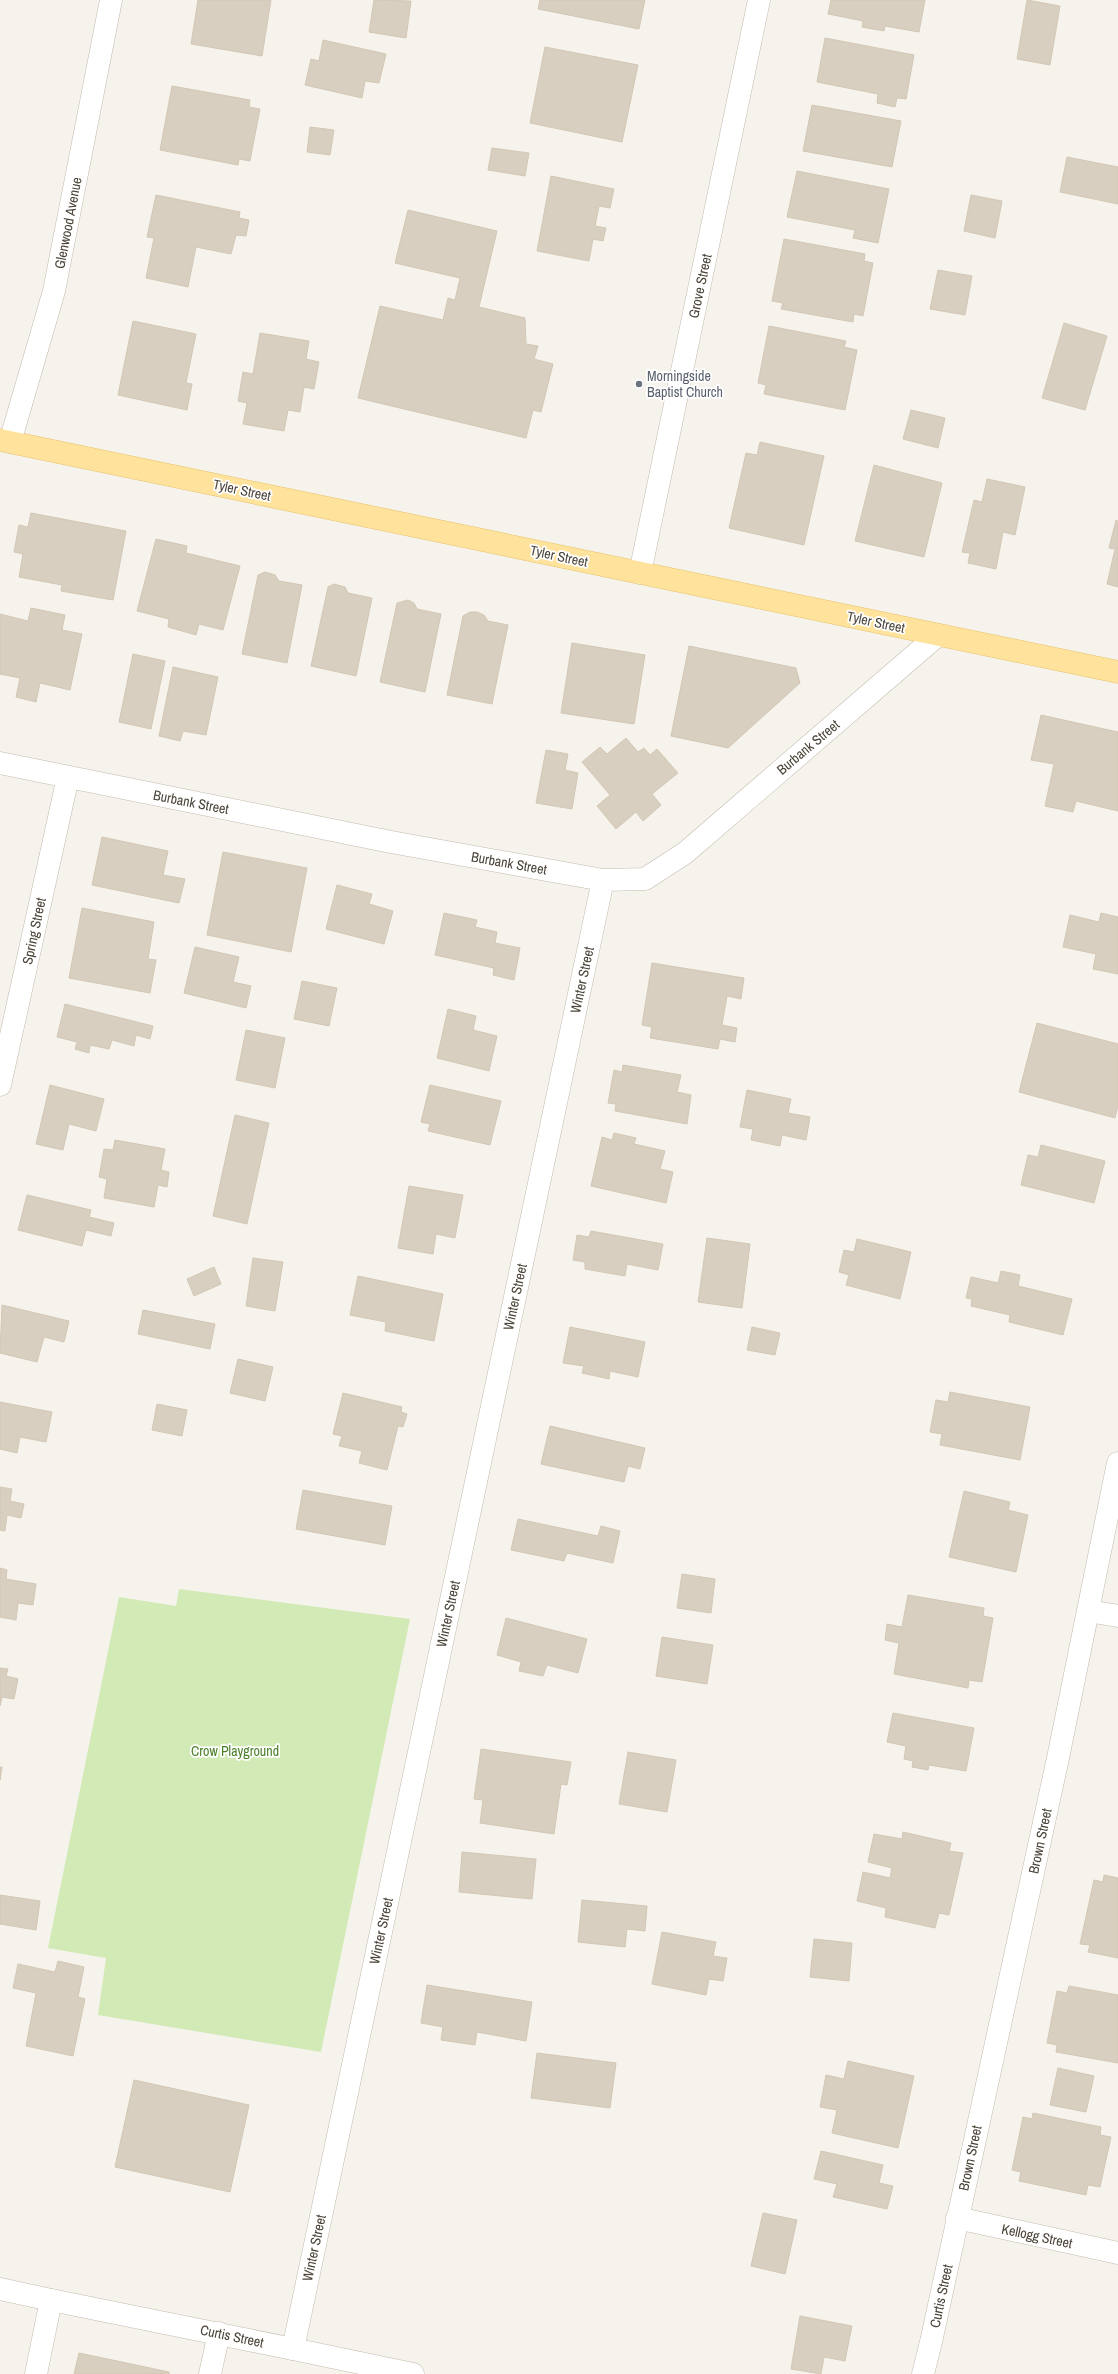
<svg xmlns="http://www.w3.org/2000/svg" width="1118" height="2374" viewBox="0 0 1118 2374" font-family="'Archivo Narrow',sans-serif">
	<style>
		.green { fill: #d2eab5 }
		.building { fill: #d8cfc1; stroke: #d3c7b4 }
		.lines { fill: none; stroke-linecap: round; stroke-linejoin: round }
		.service-casing { stroke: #c2bbae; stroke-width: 23 }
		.minor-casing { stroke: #c2bbae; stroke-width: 23 }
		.tertiary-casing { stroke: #c2bbae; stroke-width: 23 }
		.primary-casing { stroke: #e6c16a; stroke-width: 23 }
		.service { stroke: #fff; stroke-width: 22 }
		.minor { stroke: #fff; stroke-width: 22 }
		.tertiary { stroke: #fff; stroke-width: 22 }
		.primary { stroke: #ffe39c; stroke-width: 22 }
		.worship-dot { fill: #6b7280; stroke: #fff; stroke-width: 1.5 }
		.labels { text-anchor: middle; stroke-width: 3.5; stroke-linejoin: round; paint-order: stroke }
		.street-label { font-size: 14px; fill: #4b4439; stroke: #fff }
		.worship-label { font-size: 14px; fill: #5b616d; stroke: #fff; text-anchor: start }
		.park-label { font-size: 14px; fill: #4a7f2a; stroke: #fff }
	</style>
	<rect width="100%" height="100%" fill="#f6f3ec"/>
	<path class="green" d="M179,1589L410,1619L321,2052L98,2015L106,1958L48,1948L119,1597L176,1606Z"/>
	<path class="building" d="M198,0H271L262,56L191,44Z
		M374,0L411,1L406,38L369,32Z
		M540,0H645L639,29L538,9Z
		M831,0H925L919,32L885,26L884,31L862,27L863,21L828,14Z
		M1027,0L1060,6L1050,65L1017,59Z
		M825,38L914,55L906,99L897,98L895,107L877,103L878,94L817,82Z
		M323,40L386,54L379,83L365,81L362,98L305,85L311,59L319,61Z
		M545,47L638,65L622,142L530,123Z
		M172,86L250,100L249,107L260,109L250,161L239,159L238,165L160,150Z
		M812,105L901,121L892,167L803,151Z
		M310,127L334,130L330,155L307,152Z
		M492,148L529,153L525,176L488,170Z
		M1067,157L1118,167V204L1060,192Z
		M797,171L889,189L878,243L853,238L855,230L787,217Z
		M551,176L614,189L610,208L599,206L595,226L606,228L603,241L593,239L589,261L537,251Z
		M156,195L240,212L239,218L249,220L246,236L236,235L231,254L196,247L188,287L146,278L154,238L147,237Z
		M971,195L1002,201L995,238L964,231Z
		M408,210L497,231L479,307L525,318L526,344L538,346L534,359L553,364L541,412L533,410L526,438L358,398L380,306L443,320L448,298L455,300L460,278L395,263Z
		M784,239L865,254L864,261L873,263L863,316L854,314L853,322L781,309L783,303L772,301Z
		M938,270L972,276L965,315L930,309Z
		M133,321L196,334L186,383L192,384L187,410L118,395Z
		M1064,323L1107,336L1085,410L1042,398Z
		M769,326L846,341L844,347L857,350L845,410L764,394L766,385L758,383Z
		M260,333L309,341L306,359L319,362L314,389L304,387L300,412L288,410L284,431L243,424L247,403L238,401L243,372L253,374Z
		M911,410L945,418L938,448L903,439Z
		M760,442L824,456L804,545L729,528L746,453L757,455Z
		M874,465L942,483L924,557L855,541Z
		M987,479L1025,487L1015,535L1003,532L996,569L968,563L970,553L962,552L974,500L982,502Z
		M31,513L126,531L113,600L61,591L62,585L19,577L23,554L14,552L19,525L28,527Z
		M1116,520L1118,521V587L1107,584L1115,549L1109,548Z
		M156,539L187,546L186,553L240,566L223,630L199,624L196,635L168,627L169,619L137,611Z
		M265,572L275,575L279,581L302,585L287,663L242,654L258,575Z
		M334,584L345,587L348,593L372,598L356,676L311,666L328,587Z
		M408,600L414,603L417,609L441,614L425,692L380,682L397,603Z
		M31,608L65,615L62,630L82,634L70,690L40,683L36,702L16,697L20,678L0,674V614L28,621Z
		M470,612H477L484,615L488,621L508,625L492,704L447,695L463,616Z
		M572,643L645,655L634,724L561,713Z
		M689,646L796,668L800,683L728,748L671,736Z
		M133,654L165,661L151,729L119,722Z
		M173,667L218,677L206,735L183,731L180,741L159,736Z
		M1041,715L1118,732V811L1076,801L1073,812L1045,806L1054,764L1031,760Z
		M626,738L638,752L644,748L650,755L657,749L678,773L652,794L661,805L643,821L636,812L616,829L597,806L610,795L582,762L600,747L607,754Z
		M546,750L568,754L565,770L578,773L572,809L536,803Z
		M102,837L168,851L163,875L185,879L179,903L92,885Z
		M223,852L307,868L291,952L207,935Z
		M337,885L372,894L369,904L393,911L384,944L326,929Z
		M82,908L154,922L148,959L156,960L150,993L69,978Z
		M444,913L477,920L475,927L497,932L495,943L520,948L514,980L493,975L494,968L435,955Z
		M1101,913L1118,917V974L1093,969L1096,954L1063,947L1070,915L1099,922Z
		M195,947L239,957L233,982L251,986L246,1008L184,993Z
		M652,963L744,978L741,999L727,996L722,1025L737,1028L735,1042L720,1039L718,1049L650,1038L652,1027L642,1025Z
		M302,981L337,988L329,1026L294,1019Z
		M65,1004L153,1026L150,1039L136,1035L134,1046L112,1040L109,1049L90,1045L89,1053L75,1049L77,1042L57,1037Z
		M448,1009L476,1016L473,1030L497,1036L489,1071L437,1058Z
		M1037,1023L1118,1044V1105L1115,1118L1019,1092Z
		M246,1030L285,1038L275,1088L236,1080Z
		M623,1065L681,1075L677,1092L691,1095L687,1124L615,1111L616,1104L608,1103L614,1070L622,1072Z
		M50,1085L104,1099L96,1131L69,1124L63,1150L36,1144Z
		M430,1085L501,1101L490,1145L428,1131L430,1124L421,1122Z
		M747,1090L791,1099L788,1113L810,1117L806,1140L782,1135L780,1146L751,1140L753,1129L740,1127Z
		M235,1115L269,1123L247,1224L213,1216Z
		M614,1133L636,1138L634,1144L665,1151L660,1169L673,1172L666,1203L591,1186L602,1137L612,1140Z
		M115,1140L165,1149L161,1170L169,1172L167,1187L158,1185L154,1207L104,1198L107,1179L99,1177L104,1149L113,1150Z
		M1041,1145L1105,1161L1094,1203L1021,1185L1028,1155L1038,1157Z
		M409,1186L463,1195L455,1238L436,1234L433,1254L398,1248Z
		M27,1195L91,1210L89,1217L114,1223L111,1236L86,1230L82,1246L18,1230Z
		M591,1231L663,1244L658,1270L627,1264L625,1276L585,1269V1262L573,1260L577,1235L589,1237Z
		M707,1238L750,1244L742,1308L698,1302Z
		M857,1239L911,1252L900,1299L846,1285L849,1275L839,1272L844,1250L854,1252Z
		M253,1258L283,1262L275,1311L246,1306Z
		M214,1267L221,1284L194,1296L187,1279Z
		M1001,1271L1020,1275L1018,1286L1072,1299L1063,1335L1009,1322L1010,1315L971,1306L972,1299L966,1298L971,1277L998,1283Z
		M358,1276L443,1294L434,1341L385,1331L386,1322L350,1315Z
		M2,1305L69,1321L64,1342L44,1337L37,1362L0,1353Z
		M143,1310L215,1324L210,1349L138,1334Z
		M570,1327L645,1342L638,1377L610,1371L609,1379L582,1373L584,1366L563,1363Z
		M752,1327L780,1333L775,1355L747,1350Z
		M238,1359L273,1367L265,1401L230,1393Z
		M950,1392L1030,1407L1020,1460L940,1445L942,1434L930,1432L936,1400L948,1402Z
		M343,1393L402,1407L401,1412L407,1414L403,1427L398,1426L387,1470L359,1463L362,1451L339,1446L342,1436L333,1434Z
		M0,1402L52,1412L46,1442L20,1437L17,1453L0,1449Z
		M157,1404L187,1410L182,1436L152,1430Z
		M550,1426L645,1448L640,1469L628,1466L624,1482L541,1464Z
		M0,1487L12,1489L10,1501L24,1504L21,1518L7,1515L5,1531L0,1530Z
		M303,1490L392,1506L385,1545L296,1529Z
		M964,1491L1010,1502L1008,1510L1028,1515L1016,1572L949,1557Z
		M518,1519L598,1536L601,1526L620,1531L613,1563L567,1553L564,1561L511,1550Z
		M0,1568L7,1570L6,1579L36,1584L33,1605L18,1603L16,1620L0,1617Z
		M682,1574L715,1579L711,1613L677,1608Z
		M908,1595L984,1608L983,1616L993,1618L982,1682L969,1680L968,1688L894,1674L899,1643L885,1640L887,1624L902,1627Z
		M506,1618L587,1639L578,1673L547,1665L543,1676L519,1671L521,1662L497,1655Z
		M662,1637L713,1645L707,1684L656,1676Z
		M0,1668L8,1669L6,1676L18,1679L14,1699L2,1697L0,1706Z
		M893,1713L974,1728L966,1771L929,1765L928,1770L912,1767L913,1761L904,1759L906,1746L887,1742Z
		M481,1749L571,1762L567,1785L561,1784L554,1834L480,1823L483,1800L474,1799Z
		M628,1752L676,1760L667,1812L619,1804Z
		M0,1767H2L0,1780Z
		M903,1832L951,1843L949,1851L963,1853L949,1915L939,1913L935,1928L885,1917L886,1908L857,1901L863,1872L890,1878L892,1868L868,1862L874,1834L902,1839Z
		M462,1852L536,1859L532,1899L459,1892Z
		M1104,1875L1118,1878V1958L1088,1952L1090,1945L1080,1944L1094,1880L1103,1882Z
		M0,1895L40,1901L36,1930L0,1924Z
		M582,1900L647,1906L645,1931L627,1929L625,1947L578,1942Z
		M662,1932L716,1942L713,1956L727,1958L723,1981L709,1979L706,1995L652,1984Z
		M814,1939L852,1943L849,1981L810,1977Z
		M58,1961L84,1967L78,1997L85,1999L73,2056L26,2046L36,1993L13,1988L18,1964L55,1972Z
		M427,1985L532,2002L526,2041L477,2032L475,2045L441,2040L443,2027L421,2023Z
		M1069,1986L1118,1995V2063L1056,2052L1057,2045L1047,2043L1057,1991L1067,1993Z
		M537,2053L616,2063L610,2108L531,2098Z
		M848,2061L914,2076L898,2148L832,2133L837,2110L820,2107L826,2075L844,2079Z
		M1058,2068L1094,2076L1086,2112L1050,2105Z
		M134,2080L249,2105L230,2192L115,2167Z
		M1033,2113L1101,2127L1100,2135L1111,2137L1100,2187L1088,2185L1086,2195L1019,2181L1021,2172L1012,2170L1023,2117L1032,2119Z
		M821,2151L883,2165L879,2183L893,2186L887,2209L833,2197L837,2184L814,2179Z
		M763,2213L797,2220L785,2274L751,2266Z
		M800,2316L852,2326L845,2361L824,2357L821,2374L791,2369Z
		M79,2353L169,2372V2374H74Z"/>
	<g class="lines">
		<g class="service-casing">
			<path id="service" d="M210,2374L219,2333"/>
		</g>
		<g class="minor-casing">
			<path id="minor" d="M10,442L54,291L111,0
				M640,573L759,0
				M0,1085L68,777
				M1088,1611L1118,1616
				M957,2218L1118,2253
				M0,2289L51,2300
				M293,2349L413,2374
				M923,2374L931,2342L1058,1758L1118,1463"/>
		</g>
		<g class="tertiary-casing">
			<path id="tertiary" d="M0,763L391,842L603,880L645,879L685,853L938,635
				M36,2374L51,2300L293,2349L603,880"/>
		</g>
		<g class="primary-casing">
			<path id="primary" d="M0,440L1118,672"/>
		</g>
		<use href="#service" class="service"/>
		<use href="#minor" class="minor"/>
		<use href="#tertiary" class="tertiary"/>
		<use href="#primary" class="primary"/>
	</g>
	<circle class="worship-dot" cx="639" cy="384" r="4"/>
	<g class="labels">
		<g class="street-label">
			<text transform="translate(68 223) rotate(-79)" y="5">Glenwood Avenue</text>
			<text transform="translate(700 286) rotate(-78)" y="5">Grove Street</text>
			<text transform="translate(242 490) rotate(12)" y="5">Tyler Street</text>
			<text transform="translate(559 556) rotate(12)" y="5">Tyler Street</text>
			<text transform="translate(876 622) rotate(12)" y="5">Tyler Street</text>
			<text transform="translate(808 747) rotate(-40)" y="5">Burbank Street</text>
			<text transform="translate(191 802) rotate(11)" y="5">Burbank Street</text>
			<text transform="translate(509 863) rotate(10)" y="5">Burbank Street</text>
			<text transform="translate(34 931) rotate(-78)" y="5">Spring Street</text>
			<text transform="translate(582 980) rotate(-78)" y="5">Winter Street</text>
			<text transform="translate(515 1297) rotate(-78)" y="5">Winter Street</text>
			<text transform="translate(448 1614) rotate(-78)" y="5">Winter Street</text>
			<text transform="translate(1040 1841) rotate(-78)" y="5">Brown Street</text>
			<text transform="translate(381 1931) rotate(-78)" y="5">Winter Street</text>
			<text transform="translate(970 2158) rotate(-78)" y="5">Brown Street</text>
			<text transform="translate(1037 2236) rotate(12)" y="5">Kellogg Street</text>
			<text transform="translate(314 2248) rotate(-78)" y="5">Winter Street</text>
			<text transform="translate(941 2296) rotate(-78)" y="5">Curtis Street</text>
			<text transform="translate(232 2336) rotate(12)" y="5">Curtis Street</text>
		</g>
		<g class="worship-label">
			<text x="647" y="381">Morningside<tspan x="647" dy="16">Baptist Church</tspan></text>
		</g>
		<g class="park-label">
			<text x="235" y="1756">Crow Playground</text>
		</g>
	</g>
</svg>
